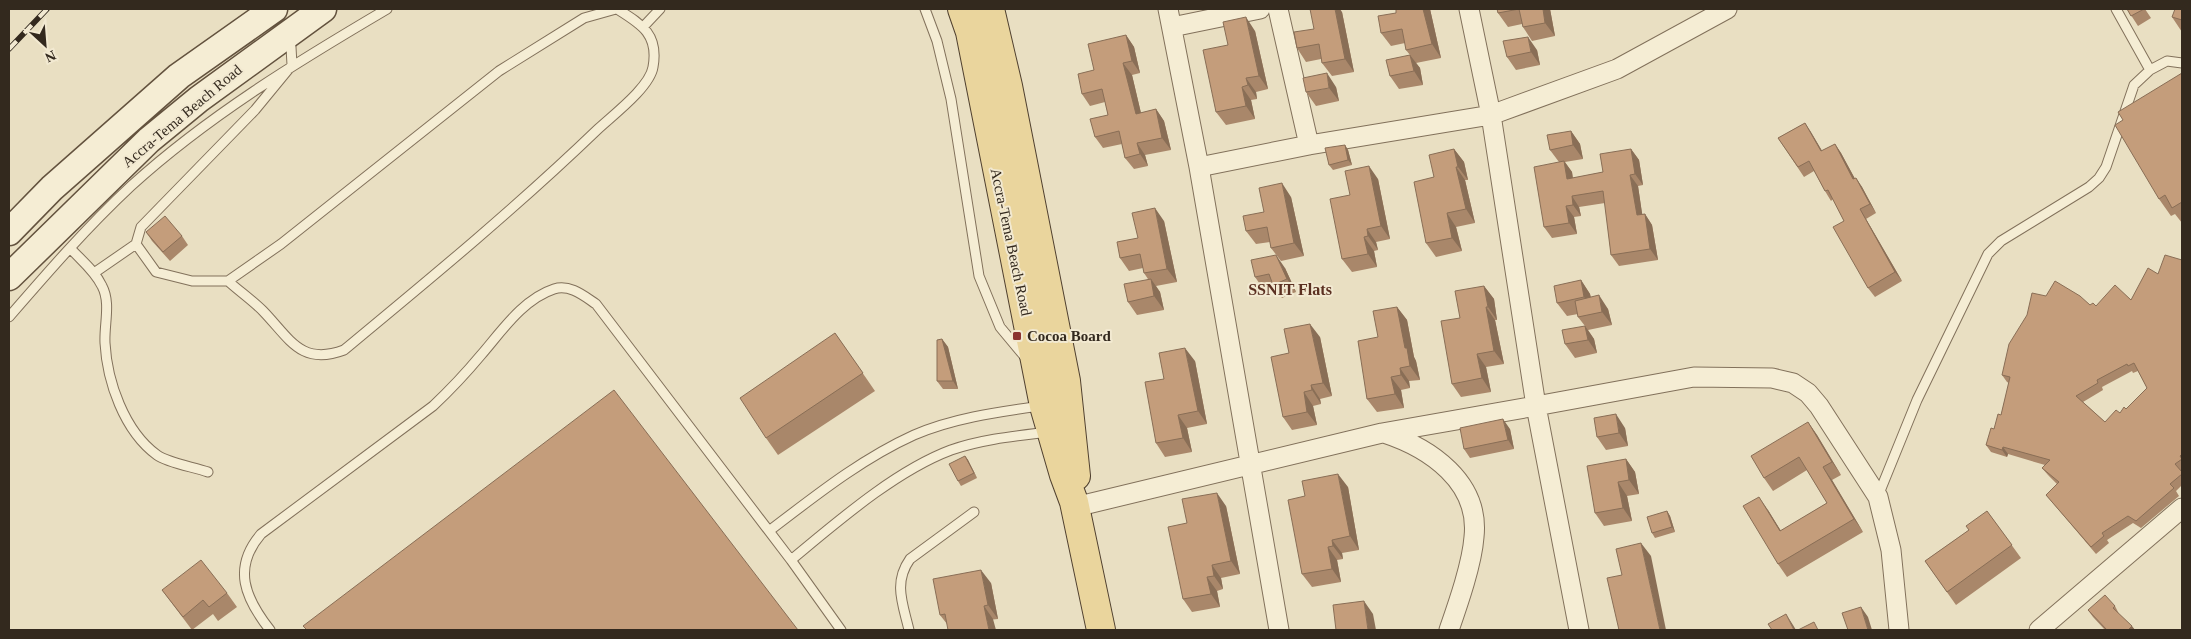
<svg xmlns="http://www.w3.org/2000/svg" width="2191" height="639" viewBox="0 0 2191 639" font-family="'Times New Roman',serif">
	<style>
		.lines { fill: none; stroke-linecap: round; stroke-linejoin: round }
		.service-casing { stroke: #82715b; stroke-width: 11 }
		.minor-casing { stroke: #82715b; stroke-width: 21 }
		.secondary-casing { stroke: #63523e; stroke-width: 29 }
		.primary-casing { stroke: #50402f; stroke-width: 30 }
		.service { stroke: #f5edd4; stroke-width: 9 }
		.minor { stroke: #f5edd4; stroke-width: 19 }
		.secondary { stroke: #f5edd4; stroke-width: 26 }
		.primary { stroke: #ead59d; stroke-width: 28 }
		.rail-casing { stroke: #33291e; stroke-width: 5.5 }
		.rail { stroke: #f2e9d1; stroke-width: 4; stroke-dasharray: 11; stroke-linecap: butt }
		.wall { fill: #a9876a; fill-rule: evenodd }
		.shaded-wall { fill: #896e56 }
		.building { fill: #c49d7b; stroke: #896e56; fill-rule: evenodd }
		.poi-dot { fill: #8b3431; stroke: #f2e9d1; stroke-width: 2 }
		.labels { text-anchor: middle; stroke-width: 4; stroke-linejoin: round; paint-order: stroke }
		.street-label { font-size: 15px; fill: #33291e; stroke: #f2e9d1 }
		.poi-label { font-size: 15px; font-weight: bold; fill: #33291e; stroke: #f2e9d1; text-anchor: start }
		.neighbourhood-label { font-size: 16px; font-weight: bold; fill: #5b3021; stroke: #f2e9d1 }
	</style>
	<rect width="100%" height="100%" fill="#e9dfc2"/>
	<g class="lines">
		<g class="service-casing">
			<path id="service" d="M925,9L937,41L951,99L979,276L1000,327L1025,357
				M644,26L660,9
				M288,37L291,47L292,65L255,110L141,227L136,244L156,272L192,281H228L281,244L499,71L584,18L616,9
				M2150,70L2167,61L2182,63
				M70,248C81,260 95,271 102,286C111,303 104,324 105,343C107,381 124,431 157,455C168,463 194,467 208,472
				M94,273L136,244
				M228,281C239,291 252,300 263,311C290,339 301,366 344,350C431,278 517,207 598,129C613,115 650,87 653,67C659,34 641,24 617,9
				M9,317C48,272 87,227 131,186C208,116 297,62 387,9
				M1878,496L1917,400L1988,254L2001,241L2089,187L2099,178L2106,167L2134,85L2150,70L2116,9
				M769,531C815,496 861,459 914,435C953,418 998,412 1040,406
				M791,560C837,522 895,471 951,450C983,439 1016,436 1049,432
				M270,630C245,598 232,568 261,534L433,406C450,390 466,373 481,355C501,332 523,299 554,289C570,284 584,296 596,304L791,560L841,630
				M909,630C903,604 893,583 910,559L974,512"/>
		</g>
		<g class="minor-casing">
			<path id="minor" d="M1168,9L1199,167L1279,630
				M1278,9L1309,145
				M1172,27L1260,9
				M1199,167L1309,145L1491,115L1617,69L1727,9
				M1384,433C1430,448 1480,482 1474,537C1472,564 1458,604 1449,630
				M1075,507L1382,433L1536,406L1491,115L1469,9
				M1579,630L1536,406L1694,377L1772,378L1793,383L1808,393L1819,406L1878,497L1891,550L1899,630
				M2039,630L2182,508"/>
		</g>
		<g class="secondary-casing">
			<path id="secondary" d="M9,232L52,188L179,76L274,9
				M9,277L149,140L199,99L323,9"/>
		</g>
		<g class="primary-casing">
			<path id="primary" d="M962,9L970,32L1044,406L1064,475L1074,502L1101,630
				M990,9L1008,86L1066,381L1076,476"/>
		</g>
		<use href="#service" class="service"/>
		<use href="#minor" class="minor"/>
		<use href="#secondary" class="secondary"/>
		<use href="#primary" class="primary"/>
		<g class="rail-casing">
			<path id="rail" d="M9,49L47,9"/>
		</g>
		<use href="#rail" class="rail"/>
	</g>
	<path class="wall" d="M1396,9H1430L1441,58L1416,63L1420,68L1423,85L1399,89L1390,76L1410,55L1406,50L1405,43L1391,46L1381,33L1396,13Z
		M1497,9H1550L1555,36L1532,41L1523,27L1522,24L1508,27L1498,13Z
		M2127,9H2145L2151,18L2138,26Z
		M2182,9V32L2172,17Z
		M1342,12L1354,72L1332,76L1322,63L1321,59L1306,62L1297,48L1314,29Z
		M1255,31L1268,89L1256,92L1257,99L1251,100L1255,119L1226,125L1216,112L1228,45Z
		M1126,35L1134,47L1140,73L1132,75L1141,113L1156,109L1164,121L1171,150L1145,155L1148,166L1134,169L1125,158L1122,144L1103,148L1095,137L1108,115L1105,102L1090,106L1082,94L1094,70Z
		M1537,50L1540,65L1516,70L1507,57Z
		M2182,73V223L2175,214L2171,216L2159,199L2123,120Z
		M1336,87L1339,101L1316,106L1306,92Z
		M1805,123L1822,151L1835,144L1841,153L1855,179L1856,178L1862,187L1876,213L1866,219L1902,281L1875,297L1868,288L1844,221L1833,199L1831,201L1825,191L1814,171L1804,177L1778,138Z
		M1571,131L1580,144L1583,159L1565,162L1572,172L1573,178L1603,172L1631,149L1639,160L1643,185L1638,186L1642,214H1645L1652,225L1658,260L1619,266L1611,255L1605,203L1579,207L1581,216L1574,217L1577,234L1552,238L1544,227L1559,162L1550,150Z
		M1345,145L1348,150L1352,165L1333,170L1329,165Z
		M1454,149L1464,162L1468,180H1465L1475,223L1456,227L1462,251L1436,257L1426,243L1434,177Z
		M1378,179L1390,239L1376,242L1378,250L1374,251L1377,267L1352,272L1342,259L1350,195Z
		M1291,197L1304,256L1281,261L1271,248L1270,242L1256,244L1246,231L1264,212Z
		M1164,221L1177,282L1156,286L1160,292L1164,310L1137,315L1128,302L1148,279L1144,273L1143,268L1129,271L1120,258L1138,238Z
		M146,232L182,236L188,245L170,261L152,241Z
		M2182,251V470H2181L2182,472V485L2176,491L2179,496L2141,528L2133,523L2107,540L2109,543L2096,554L2052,502L2046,495L2057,484L2048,475L2042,468L2045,465L2008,454L2007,457L1991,452L1986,445L2001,415L2009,383L2007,382L2002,375L2090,305L2096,306L2131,300L2158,274L2182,260ZM2132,371L2133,373L2138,371L2147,388L2126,409L2120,413L2105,422L2083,402L2103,390L2102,387Z
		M1285,268L1296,292L1282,298L1275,288L1264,290L1255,277Z
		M1581,280L1590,294L1591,297L1608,309L1612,325L1588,330L1594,339L1597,353L1575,358L1565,344L1585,326L1578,317V314L1567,316L1557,303Z
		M1484,286L1494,299L1497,320H1495L1504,364L1486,367L1491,392L1461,397L1452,384L1460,318Z
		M1397,307L1407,320L1414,357L1416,361L1420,380L1409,381L1410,388L1401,390L1404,408L1377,412L1367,399L1378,337Z
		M835,333L875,391L778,455L766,438Z
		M1320,337L1332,396L1320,399L1321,404L1313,406L1317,425L1292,430L1283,417L1289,353Z
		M942,339L948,347L958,389H943L937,381Z
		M1195,361L1207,424L1187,428L1192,452L1165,457L1156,443L1164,379Z
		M1808,422L1817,435L1841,475L1832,480L1863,532L1787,577L1778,564L1768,510L1781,531L1827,503L1807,470L1773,491L1764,478Z
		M1625,428L1628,446L1606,450L1597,437Z
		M1510,429L1514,449L1470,458L1464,449Z
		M965,456L968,460L977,478L961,486L958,481Z
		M1626,459L1635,472L1639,494L1627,496L1632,521L1604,526L1595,513Z
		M1348,487L1359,550L1342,553L1343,559L1337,560L1341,582L1312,587L1302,574Z
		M1226,506L1240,574L1221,578L1223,589L1217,591L1220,607L1192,612L1183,599L1187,523Z
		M1667,511L1670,516L1675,532L1655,538L1652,533Z
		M1987,511L2021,558L1956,605L1925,561L1969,530Z
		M991,583L998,619L947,624L940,615Z
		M162,590L227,593L237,607L218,621L213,614L192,630Z
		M2115,606L2119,614L2135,630H2105L2093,617L2088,610Z"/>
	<path class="shaded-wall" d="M1335,9H1340L1342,12L1354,72L1345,59Z
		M1423,9H1430L1441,58L1432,44Z
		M1543,9H1550L1555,36L1545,23Z
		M1246,17L1255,31L1268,89L1259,76Z
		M1126,35L1134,47L1140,73L1132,61Z
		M1528,37L1537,50L1540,65L1531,52Z
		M1410,55L1420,68L1423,85L1414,71Z
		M1123,63L1132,75L1144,126L1136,114Z
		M1327,73L1336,87L1339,101L1329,88Z
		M1246,78L1256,92L1257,99L1248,85Z
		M1242,87L1251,100L1255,119L1246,106Z
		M1156,109L1164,121L1171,150L1162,138Z
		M1805,123L1811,132L1828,161L1821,151Z
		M1571,131L1580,144L1583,159L1573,145Z
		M1137,143L1145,155L1148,166L1140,154Z
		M1835,144L1841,153L1860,188L1853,179Z
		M1345,145L1348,150L1352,165L1348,160Z
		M1454,149L1464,162L1468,180L1458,167Z
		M1631,149L1639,160L1643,185L1635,174Z
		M1564,161L1572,172L1574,190L1567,179Z
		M1369,166L1378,179L1390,239L1381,226Z
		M1456,167L1465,180L1475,223L1466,209Z
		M1630,175L1638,186L1644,226L1637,215Z
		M1856,178L1862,187L1876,213L1870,204Z
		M1282,183L1291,197L1304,256L1294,243Z
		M1572,196L1579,207L1581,216L1573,205Z
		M1566,206L1574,217L1577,234L1569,223Z
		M1155,208L1164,221L1177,282L1167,269Z
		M1860,209L1866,219L1902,281L1895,272Z
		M1447,213L1456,227L1462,251L1452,238Z
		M1645,214L1652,225L1658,260L1650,249Z
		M1367,229L1376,242L1378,250L1368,236Z
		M1364,237L1374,251L1377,267L1368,254Z
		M1276,255L1285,268L1296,292L1287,279Z
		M1151,279L1160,292L1164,310L1154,296Z
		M1581,280L1590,294L1593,311L1584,297Z
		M1484,286L1494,299L1497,320L1488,307Z
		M1599,295L1608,309L1612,325L1602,312Z
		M1397,307L1407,320L1414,357L1416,361L1420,380L1410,366L1405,348Z
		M1486,307L1495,320L1504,364L1494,351Z
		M1310,324L1320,337L1332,396L1323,383Z
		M1585,326L1594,339L1597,353L1588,340Z
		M942,339L948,347L958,389L953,381Z
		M1185,348L1195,361L1207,424L1198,411Z
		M1477,354L1486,367L1491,392L1482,378Z
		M1400,368L1409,381L1410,388L1401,375Z
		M1391,377L1401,390L1404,408L1395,394Z
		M1311,385L1320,399L1321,404L1312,390Z
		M1304,392L1313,406L1317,425L1307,412Z
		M1616,414L1625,428L1628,446L1619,433Z
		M1178,415L1187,428L1192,452L1183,438Z
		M1503,419L1510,429L1514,449L1508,440Z
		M1808,422L1817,435L1841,475L1832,462Z
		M2003,447L2008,454L2007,457L2002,450Z
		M965,456L968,460L977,478L974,473Z
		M1626,459L1635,472L1639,494L1629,480Z
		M1823,467L1832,480L1863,532L1854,519Z
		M1338,474L1348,487L1359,550L1350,536Z
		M1618,482L1627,496L1632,521L1623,508Z
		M1217,493L1226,506L1240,574L1231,561Z
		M1759,497L1768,510L1789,544L1780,531Z
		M1667,511L1670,516L1675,532L1672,527Z
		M1332,540L1342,553L1343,559L1333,546Z
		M1641,543L1651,556L1666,630H1660Z
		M1328,547L1337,560L1341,582L1332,569Z
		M1212,565L1221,578L1223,589L1214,576Z
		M981,570L991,583L998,619L988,605Z
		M1207,577L1217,591L1220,607L1211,594Z
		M1364,601L1373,614L1376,630H1368Z
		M984,606L993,619L996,630H989Z
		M1861,607L1868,617L1872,630H1868Z
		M1786,614L1793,625L1796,630H1794Z
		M2132,626L2135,630H2128Z"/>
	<path class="building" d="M1310,9H1335L1345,59L1322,63L1319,44L1297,48L1294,32L1314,29Z
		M1396,9H1423L1432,44L1406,50L1402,29L1381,33L1378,16L1396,13Z
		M1497,9H1543L1545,23L1523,27L1519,9L1498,13Z
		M2127,9H2144L2131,16Z
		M2175,9H2182V20L2172,17Z
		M1246,17L1259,76L1246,78L1248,85L1242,87L1246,106L1216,112L1203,50L1228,45L1223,22Z
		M1126,35L1132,61L1123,63L1136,114L1156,109L1162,138L1137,143L1140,154L1125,158L1119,131L1095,137L1090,119L1108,115L1102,89L1082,94L1078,74L1094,70L1088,44Z
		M1528,37L1531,52L1507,57L1503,41Z
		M1410,55L1414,71L1390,76L1386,60Z
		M1327,73L1329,88L1306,92L1303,78Z
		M2182,73V202L2172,208L2165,195L2159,199L2115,125L2123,120L2118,112Z
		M1805,123L1821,151L1835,144L1853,179L1856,178L1870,204L1860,209L1895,272L1868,288L1833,227L1844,221L1828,190L1825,191L1809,161L1798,167L1778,138Z
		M1571,131L1573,145L1550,150L1547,135Z
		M1345,145L1348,160L1329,165L1325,148Z
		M1454,149L1458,167H1456L1466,209L1447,213L1452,238L1426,243L1414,182L1434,177L1429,155Z
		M1631,149L1635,174L1630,175L1637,215L1645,214L1650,249L1611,255L1603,191L1572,196L1573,205L1566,206L1569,223L1544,227L1534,167L1564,161L1567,179L1603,172L1600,154Z
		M1369,166L1381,226L1367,229L1368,236L1364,237L1368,254L1342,259L1330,199L1350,195L1345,171Z
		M1282,183L1294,243L1271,248L1267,227L1246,231L1243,216L1264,212L1259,188Z
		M1155,208L1167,269L1144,273L1140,254L1120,258L1117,242L1138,238L1132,213Z
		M165,216L182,236L163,252L146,232Z
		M2182,251V454L2180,456L2182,459L2175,464L2182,472V474L2170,484L2174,488L2136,521L2128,516L2102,533L2104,536L2091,547L2046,495L2059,482L2042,468L2050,460L2003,447L2002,450L1986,445L1991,428L1994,429L1998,414L2001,415L2010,377L2002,375L2009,344L2027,315L2032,293L2046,296L2055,281L2080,296L2090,305L2093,303L2096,306L2115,285L2131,300L2148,268L2158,274L2165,255L2182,260ZM2134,363L2147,388L2126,409L2124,407L2120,413L2116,410L2105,422L2076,396L2098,383L2097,380L2127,364L2128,366Z
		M1276,255L1287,279L1273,285L1269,274L1255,277L1251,260Z
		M1151,279L1154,296L1128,302L1124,284Z
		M1581,280L1584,297L1557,303L1554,286Z
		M1484,286L1488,307H1486L1494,351L1477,354L1482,378L1452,384L1441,321L1460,318L1455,291Z
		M1599,295L1602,312L1578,317L1575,301Z
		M1397,307L1405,348H1407L1410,366L1400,368L1401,375L1391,377L1395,394L1367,399L1358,341L1378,337L1373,311Z
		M1310,324L1323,383L1311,385L1312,390L1304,392L1307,412L1283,417L1271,357L1289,353L1284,329Z
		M1585,326L1588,340L1565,344L1562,330Z
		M835,333L863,373L766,438L740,398Z
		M942,339L953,381H937V340Z
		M1185,348L1198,411L1178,415L1183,438L1156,443L1145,382L1164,379L1159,353Z
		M614,390L798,630H307L303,626Z
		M1616,414L1619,433L1597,437L1594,418Z
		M1503,419L1508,440L1464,449L1460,428Z
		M1808,422L1832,462L1823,467L1854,519L1778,564L1743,506L1759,497L1780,531L1827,503L1799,457L1764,478L1751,456Z
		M965,456L974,473L958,481L949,464Z
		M1626,459L1629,480L1618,482L1623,508L1595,513L1587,466Z
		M1338,474L1350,536L1332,540L1333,546L1328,547L1332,569L1302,574L1288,500L1305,496L1302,481Z
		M1217,493L1231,561L1212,565L1214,576L1207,577L1211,594L1183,599L1168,527L1187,523L1182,499Z
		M1667,511L1672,527L1652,533L1647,517Z
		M1987,511L2012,545L1947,592L1925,561L1969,530L1966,526Z
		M1641,543L1660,630H1619L1607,578L1622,575L1616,549Z
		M201,560L227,593L209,607L203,600L183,617L162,590Z
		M981,570L988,605L984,606L989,630H948L945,614L940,615L933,579Z
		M2105,595L2115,606L2113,608L2132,626L2128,630H2107L2088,610Z
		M1364,601L1368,630H1336L1333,605Z
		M1861,607L1868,630H1848L1842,613Z
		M1786,614L1794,630H1772L1768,624Z
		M1814,622L1818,630H1798Z"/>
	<rect class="poi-dot" x="1012" y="331" width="10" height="10" rx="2.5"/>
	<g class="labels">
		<g class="street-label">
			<text transform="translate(182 116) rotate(-40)" y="5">Accra-Tema Beach Road</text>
			<text transform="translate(1011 242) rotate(78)" y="5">Accra-Tema Beach Road</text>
		</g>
		<g class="poi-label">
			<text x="1027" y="341">Cocoa Board</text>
		</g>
		<g class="neighbourhood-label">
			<text x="1290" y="295">SSNIT Flats</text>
		</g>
	</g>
	<rect width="2191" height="639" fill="none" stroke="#33291e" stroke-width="20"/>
	<g transform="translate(45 45) rotate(154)" stroke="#f2e9d1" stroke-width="4" paint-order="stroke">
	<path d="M0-4L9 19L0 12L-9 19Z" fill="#33291e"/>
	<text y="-8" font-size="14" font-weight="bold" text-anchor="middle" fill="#33291e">N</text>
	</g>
</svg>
